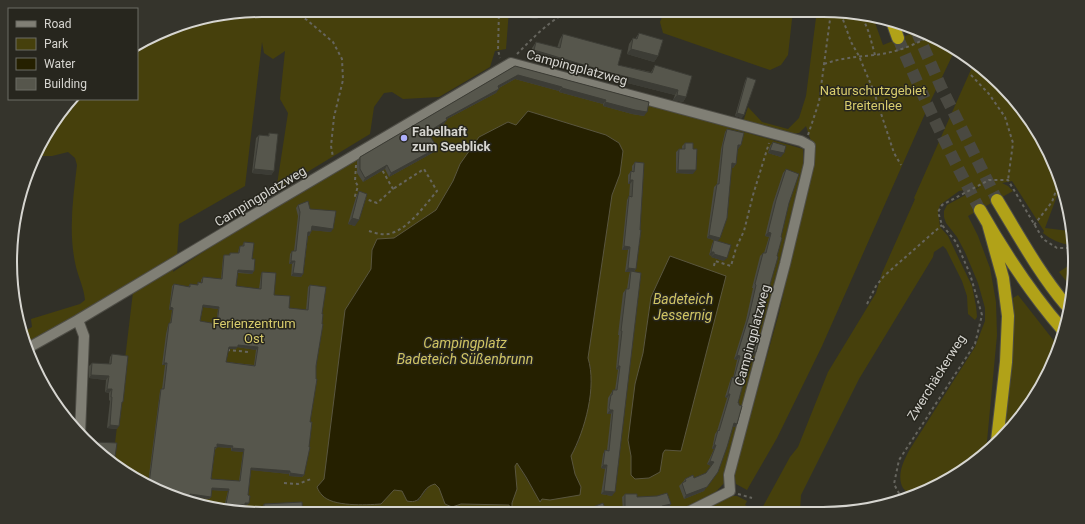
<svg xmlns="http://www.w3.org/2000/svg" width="1085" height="524" viewBox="0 0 1085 524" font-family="Roboto,sans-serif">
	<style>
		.green { fill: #46400c; fill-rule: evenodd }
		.water { fill: #252000; stroke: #5a563e }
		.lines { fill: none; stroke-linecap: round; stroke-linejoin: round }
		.highway-tunnel { stroke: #4a4941; stroke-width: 12; stroke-dasharray: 12 6; stroke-linecap: butt }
		.minor-casing { stroke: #4e4d46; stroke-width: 12 }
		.highway-casing { stroke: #4e4d46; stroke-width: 14 }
		.path { stroke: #66655e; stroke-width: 2; stroke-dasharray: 3 3; stroke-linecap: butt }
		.minor { stroke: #807f75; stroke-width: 10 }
		.highway { stroke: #b1a218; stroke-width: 12 }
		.wall { fill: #4a4a41; fill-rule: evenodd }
		.shaded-wall { fill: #3c3c35 }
		.building { fill: #56564c; stroke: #3c3c35; fill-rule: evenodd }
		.poi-dot { fill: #adaffb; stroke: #27261e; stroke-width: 1.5 }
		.labels { text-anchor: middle; stroke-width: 3; stroke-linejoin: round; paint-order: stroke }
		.street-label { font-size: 13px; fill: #d6d5d0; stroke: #27261e }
		.park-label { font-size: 13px; fill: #d8cc6c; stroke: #27261e }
		.poi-label { font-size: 13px; font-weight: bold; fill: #d6d5d0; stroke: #27261e; text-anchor: start }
		.water-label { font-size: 14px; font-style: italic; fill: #d0c463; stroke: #27261e }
		.rim { fill: none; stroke: #d6d5d0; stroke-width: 2 }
	</style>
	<rect width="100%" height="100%" fill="#313028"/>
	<path class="green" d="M262,10H509L506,49L495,51L490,67L439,97L403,99L392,92L384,93L374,107L370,134L276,191L288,113L280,99L285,51L273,59L264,53L262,42L245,186L179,224L177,256L93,308L27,344L23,332L32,327L31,319L80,304L85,300C84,288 79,279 76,267C68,233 73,199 77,165L75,158L68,152L52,156H36L44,136L76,99H137V47L181,23Z
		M665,10H793L788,55L781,65L770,70L663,33L660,22Z
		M817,10H823L874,20L883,45L920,30L954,52L932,98L822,346L777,438L747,490L736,484L734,474L779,313L806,192L813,147L806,126L799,133L786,134L743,122L748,107L762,122L788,129L799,118L806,96Z
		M973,65L1001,84L1056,166L1060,188L1045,228L1069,231L1072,245C1060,244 1052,240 1043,233L1044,231L1012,181L1002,183L1008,186L1013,191L968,216L978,236L990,268L996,302L997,335L986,452L977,462L920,495L913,497C910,494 905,491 903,488C896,475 904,460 910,449L975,347L985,321V308L978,283L965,252L957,237L946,223L944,217V211L947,205L980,187L959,191L940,205L938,212L940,227L948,236L972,286L976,306L977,317L975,320L968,314L967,296L962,281L946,249L943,246L934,252L933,257L859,379L801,495L800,512H788L783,510L782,512H760L790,457L798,447L828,372L876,293L882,273L915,199L914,198Z
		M514,68L700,119L803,149V166L725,482L711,497L679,512L262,514L165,495L113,460L133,292L174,267L173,272L239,228ZM528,111L606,135L619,143L623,151L620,174L612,195L588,358L591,369L579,441L571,456L575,474L581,487L542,499L540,502L517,463L515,466L517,489L512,503V510L510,509V505L461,504L451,507L445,504L439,488L435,484L430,485L418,501H407L402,491L394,490L380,504L317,487L324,479L345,310L371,269L372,250L377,239L394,238L436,210L453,181L460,164L479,137L508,122L516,125ZM670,256L681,451L665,450L663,453L660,472L649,478L635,479L628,440L635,384L643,353L651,297Z
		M1075,263L1070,286L1059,272L1071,264Z
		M1018,295L1058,346L1056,359L1023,415L1002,437C1008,391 1016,345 1013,298Z
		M730,496H737L747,501L745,505L751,508L748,512H698Z"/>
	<path class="water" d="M528,111L606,135L619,143L623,151L620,174L612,195L588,358C597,387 585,430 571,456L575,474L581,487L580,495L550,500L542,499L540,502L526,477L517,463L515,466L517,489L512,503V510L510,509L509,505L461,504L452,507L445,504L439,488L435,484C419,488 424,505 407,501L402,491L394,490L381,504C366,505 332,507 322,495C320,493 318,490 317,487L324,479L345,310L371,269L372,250L377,239L394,238L436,210L453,181L460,164L479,137L508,122L516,125Z
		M670,256L726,276L681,451L665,450L663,453L660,472L649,478L635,479L631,475V456L628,440L635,384L643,353L651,297Z"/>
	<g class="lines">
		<path class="highway-tunnel" d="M916,30L941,87L997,200
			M898,38C923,97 950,154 980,210"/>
		<g class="minor-casing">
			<path id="minor" d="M78,320L84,336L80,434
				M28,348L78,320L270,205L511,63L801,141L810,146L809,164L785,264L729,475L730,491L688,512"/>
		</g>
		<g class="highway-casing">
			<path id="highway" d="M893,24L898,38
				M915,28L916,30
				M997,200C1019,236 1039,273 1066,305
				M980,210C1004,252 1030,292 1062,329
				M988,224L1003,278L1008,316L1006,362L997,441"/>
		</g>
		<path class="path" d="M289,10L307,20L333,42L342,59L343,80L334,117L331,146L333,157
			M499,10L498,50L500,58
			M841,14L851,42L859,56L874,92L894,153L901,165
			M863,18L869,33L875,55
			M517,54C531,40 555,14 575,10
			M824,64C841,58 856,57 874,55C894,53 913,46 930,36
			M971,75L989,94L1005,117L1013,143L1008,180
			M808,135L819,102L831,12
			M356,165L355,181L358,186L355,196H357
			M363,198L377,203L393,189L381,168
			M1063,204L1064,209
			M1034,225L1052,202L1059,182
			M369,231C375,233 382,235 388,234C407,231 425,205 437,191L424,169L393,189
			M714,266L715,261L731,266L736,248L744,231L753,195L769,143
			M867,304L876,286L884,276L942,225
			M227,350L249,352
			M284,483L298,484L311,479
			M738,494L752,498
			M902,499L894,484L899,460L975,344L982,315L970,274L956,242L942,225L938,212L942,205L989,180H1008L1043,239L1057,248H1072"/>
		<use href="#minor" class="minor"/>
		<use href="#highway" class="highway"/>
	</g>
	<path class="wall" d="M513,10H548L546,13L541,12L540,14L537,19L513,16Z
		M639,33L658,56L654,62L627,54L629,44L633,38L635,39Z
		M563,34L618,65L651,72L655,65L686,97L683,102L673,100L675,95L600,76L530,56L532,48L536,42L557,48L560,39Z
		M515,66L649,102L644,116L632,114L603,106V104L559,92V91L515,79L499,88L496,93L447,119L444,124L429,134L437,148L434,152L389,177L385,169L363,182L357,173V161L360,157Z
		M747,77L742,118L735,116L745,81Z
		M727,129L741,145L738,149H737L736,164L733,168L732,167L718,241L724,261L711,257L712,256L709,255L712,244L714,240L707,238L714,187L717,184L721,149L725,132Z
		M269,133L274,171L271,175L252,173L256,138L259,135L268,136Z
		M773,142L781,157L768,153L770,146Z
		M685,143L693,149V174L676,173V152L679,149H682V146Z
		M635,162L636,269L634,272L612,496L601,494L605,469L601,468L603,454L605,450H607L611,414H607V412L608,398L613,390H615L618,370L616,369L619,335H618L623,293L626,289H627L629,275L630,272H625L628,250H622L627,200L629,196L630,184H628V175L631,171H632V166Z
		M786,169L789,203L754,340V356L751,355L738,403L739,405L737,424L735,427H732L704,491L684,499L679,486L683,482L685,479L694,478L706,473L711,466L707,464L714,449H712L715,434L717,431L727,398L725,397L730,381L732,377L733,378L737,360L734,359L746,320L753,288H752L760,256L763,253H764L769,237L765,236L773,203L783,173Z
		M265,187L273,195L271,197L268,198H262L264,189Z
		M359,191L355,226L348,224L356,197Z
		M298,205L310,209L331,232L311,230V232L309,236H308L303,274L301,277L291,276L292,264H289L290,254L292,251H294L298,216L296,208Z
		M244,242L252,259L254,271L252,274L238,273L236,286L259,289L261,274L262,272L274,295L289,308L306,310L308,287L310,285L322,314L304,475L302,477L289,476V474L251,470L248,495L249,503L247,505H245L243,507H224L228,491L211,490V497L209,499L165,495L148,483L160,391L161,389H162L165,365H162L166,334L168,325L170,323L172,310H169L172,286L174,284L188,287L190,284L197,285L198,282L201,283V280L203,277L221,279L223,257L224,255H229L230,253H238L239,248L240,246H242ZM203,307L218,309L216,324L200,321ZM237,347L256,350L254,365L226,362L229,349H236ZM217,447L231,448V451L243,452L239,481L211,479L215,450Z
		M112,354L121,404L117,429L107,428L110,401L109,400V393L105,392L106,380L89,378V366L92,363L109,364L110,357Z
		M96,442L113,460L93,446Z
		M625,494L637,497L671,504L669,507L663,509L664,513H623L622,497Z
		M264,504L303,514H262V507Z
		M423,509L434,513H421V512Z"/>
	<path class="shaded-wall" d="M539,10H548L546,13L538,11Z
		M516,11L540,14L537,19L513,16Z
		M631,49L658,56L654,62L627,54Z
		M534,50L678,90L675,95L600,76L530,56Z
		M518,75L562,87L559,91L515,79L495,90L498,86Z
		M562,88L606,100L603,104L559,92Z
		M499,89L496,93L443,121L446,118Z
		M677,95L686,97L683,102L673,100Z
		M605,102L647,112L644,116L632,114L603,106Z
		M737,113L744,115L742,118L735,116Z
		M447,120L444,124L425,136L428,132Z
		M738,145H741L738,149L735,148Z
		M437,148L434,152L389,177L391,173Z
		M770,150L784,153L781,157L768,153Z
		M732,163L736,164L733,168L730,167Z
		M387,165L385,169L363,182L365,178Z
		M254,169L274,171L271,175L252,173Z
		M678,170H696L693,174L676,173Z
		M630,180H633L630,184H628Z
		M273,195L271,197L268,198H262L264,196Z
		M352,218L359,220L355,226L348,224Z
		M312,226L333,229L331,232L309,230Z
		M308,232H311L309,236L306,235Z
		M768,232L771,233L769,237L765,236Z
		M709,235L720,238L718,241L707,238Z
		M624,246L630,247L628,250H622Z
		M711,252H714L712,256L709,255Z
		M714,254L727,258L724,261L711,257Z
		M291,261H295L292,264H289Z
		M628,268L636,269L633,273L631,271L630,272H625Z
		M238,270L254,271L252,274L237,272Z
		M293,273L303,274L301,277L291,276Z
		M203,305L219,307L218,309L201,307Z
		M170,307L173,308L172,310H169Z
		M238,345L258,347L256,350L237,347L236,349H228L229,347Z
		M752,351L756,352L754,356L749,355Z
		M737,355L740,356L737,360L734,359Z
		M164,363H167L165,365H162Z
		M618,366H620L618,370L616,369Z
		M91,375L109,376L106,380L89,378Z
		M107,389H112L109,393L105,392Z
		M728,394H730L727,398L725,397Z
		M610,410H613L611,414H607Z
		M734,423L737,424L735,427L731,426Z
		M110,425L119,426L117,429L107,428Z
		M217,444L233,446L231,448L215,447Z
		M714,445H716L714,449H712Z
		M232,448L244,449L243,452L231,451Z
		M107,456L115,457L113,460Z
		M710,461L714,462L711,466L707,464Z
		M603,465H607L605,469L601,468Z
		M251,468L290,471L289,474L250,470Z
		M290,473L304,475L302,477L289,476Z
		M715,475L704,491L684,499L686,495Z
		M212,488L229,489L228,491L210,490Z
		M604,491L615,492L612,496L601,494Z
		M190,494L211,497L209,499L188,497Z
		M245,503H249L247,505H245L243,507H224L226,504Z
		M671,504L669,507L659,510L662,506Z"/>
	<path class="building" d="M516,10H541L540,14L516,11Z
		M639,33L663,40L658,56L631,49L633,38L637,39Z
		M563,34L622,50L618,65L652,73L655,65L692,76L686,97L677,95L678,90L604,71L534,50L536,42L560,48Z
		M515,66L649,102L647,112L635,110L605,102L606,100L562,88V87L518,75L498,86L499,89L446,118L447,120L428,132L437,148L391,173L387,165L365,178L360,169V157Z
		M747,77L756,80L744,115L737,113Z
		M727,129L744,133L741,145H738L736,164L732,163L727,218L720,238L709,235L717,184H719L723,145Z
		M269,133L278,134L274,171L254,169L259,135L269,136Z
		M773,142L786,146L784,153L770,150Z
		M685,143H693V149H697L696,170H678L679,149H685Z
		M635,162L644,163L640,230H641L636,269L628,268L630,247L624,246L629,196L632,197L633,180H630L631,171L634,172Z
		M786,169L799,174L789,203L781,237L782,238L777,256L778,257L754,340L759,341L756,352L752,351L738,403H739V405L742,406L737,424L734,423L727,447L718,472L707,487L686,495L682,483L686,481L685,479L693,475L694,478L706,473L714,462L710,461L716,445H714L718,430L719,431L730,394H728L732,377L734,378L740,356L737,355L749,316L756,285L755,284L763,253H766L771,233L768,232L776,200Z
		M265,187L274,188L273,195L270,197L264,196Z
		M359,191L367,194L359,220L352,218Z
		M308,201L310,209L336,211L333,229L312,226L311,232H308L303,274L293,273L295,261H291L292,251H296L300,212L298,205Z
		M714,240L731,245L727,258L714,254V252H711Z
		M244,242L254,243L252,259H255L254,271L238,270L236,286L261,289L262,272L276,273L274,295L290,296L289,308L308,310L310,285L326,287L322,314H323L322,324H323L316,366V379H317L310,422H312L309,447H310L304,475L290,473V471L251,468L248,495L250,496L249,503H245V505L226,504L229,489L212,488L211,497L190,494L189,500L165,495L149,484L161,389H164L167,363H164L168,332L169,323H171L173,308L170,307L174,284L190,287V284L198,285V282L202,283L203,277L222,279L224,255H230V253H239L240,246H244ZM203,305L219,307L217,324L200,321ZM238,345L258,347L255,366L226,362L229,347H238ZM217,444L233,446L232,448L244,449L240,481L211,479L215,447L217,448Z
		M631,271L641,273L615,492L604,491L607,465H603L605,450L609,451L613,410H610L609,408L611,395H612L613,390H617L620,366H618L622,331H621L626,289H629Z
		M112,354L128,356L123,402H122L119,426L110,425L112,397H111L112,389H107L109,376L91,375L92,363L111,364Z
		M96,442L117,443L115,457L107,456L95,448Z
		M667,493L671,504L662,506L664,513H625V494H637V497L657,496Z
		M302,502L303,514H264V504Z
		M603,503L607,513H574L573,510L588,509Z
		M434,508V513H424L423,509Z
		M472,509H500V512L510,511V512L556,511V513H454V512H472Z"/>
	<circle class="poi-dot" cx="404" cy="138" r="4"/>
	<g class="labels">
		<g class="street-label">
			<text transform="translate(577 67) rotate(15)" y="5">Campingplatzweg</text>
			<text transform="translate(260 196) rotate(-31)" y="5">Campingplatzweg</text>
			<text transform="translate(752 335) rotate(-75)" y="5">Campingplatzweg</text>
			<text transform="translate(936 377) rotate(-58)" y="5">Zwerchäckerweg</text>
		</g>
		<g class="park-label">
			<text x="873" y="95">Naturschutzgebiet<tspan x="873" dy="15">Breitenlee</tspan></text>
			<text x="254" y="328">Ferienzentrum<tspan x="254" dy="15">Ost</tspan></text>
		</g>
		<g class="poi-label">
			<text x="412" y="136">Fabelhaft<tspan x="412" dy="15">zum Seeblick</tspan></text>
		</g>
		<g class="water-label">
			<text x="683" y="304">Badeteich<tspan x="683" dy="16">Jessernig</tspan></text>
			<text x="465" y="348">Campingplatz<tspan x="465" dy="16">Badeteich Süßenbrunn</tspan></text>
		</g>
	</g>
	<path d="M0 0H1085V524H0ZM262 17H823A245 245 0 0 1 1068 262V262A245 245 0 0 1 823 507H262A245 245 0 0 1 17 262V262A245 245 0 0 1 262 17Z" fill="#35342c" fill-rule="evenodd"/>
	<path class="rim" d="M262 17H823A245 245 0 0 1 1068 262V262A245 245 0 0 1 823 507H262A245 245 0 0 1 17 262V262A245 245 0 0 1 262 17Z"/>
	<rect x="8" y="8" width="130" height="92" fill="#27261e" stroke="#6d6c65"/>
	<rect x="16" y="21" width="20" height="6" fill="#807f75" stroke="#6d6c65"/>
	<text x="44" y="28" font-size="12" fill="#d6d5d0">Road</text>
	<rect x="16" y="38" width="20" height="12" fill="#46400c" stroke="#6d6c65"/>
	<text x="44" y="48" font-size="12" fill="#d6d5d0">Park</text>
	<rect x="16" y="58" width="20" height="12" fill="#252000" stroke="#6d6c65"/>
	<text x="44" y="68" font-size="12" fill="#d6d5d0">Water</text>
	<rect x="16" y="78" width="20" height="12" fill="#56564c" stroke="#6d6c65"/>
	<text x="44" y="88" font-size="12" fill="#d6d5d0">Building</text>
</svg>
